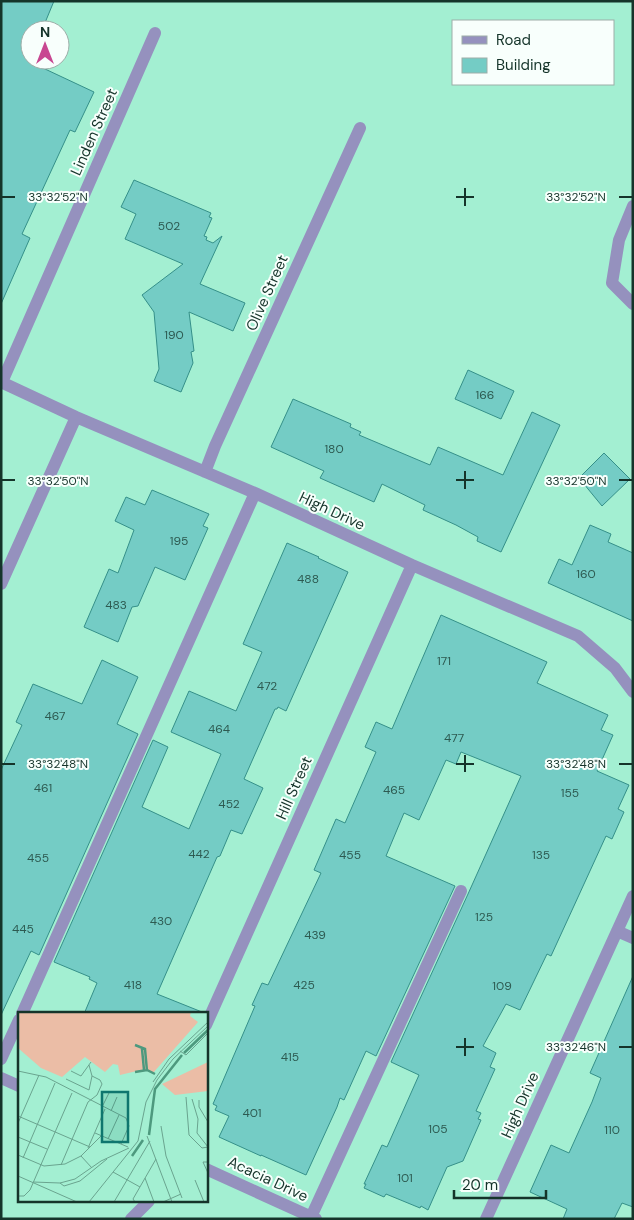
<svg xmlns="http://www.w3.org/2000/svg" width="634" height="1220" viewBox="0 0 634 1220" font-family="'DM Sans',sans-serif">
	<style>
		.building { fill: #74ccc5; stroke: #359089 }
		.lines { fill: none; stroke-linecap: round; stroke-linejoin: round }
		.minor { stroke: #9591be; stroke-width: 12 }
		.ticks { fill: none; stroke: #15342a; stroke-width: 2 }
		.labels { text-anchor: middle; stroke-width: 4; stroke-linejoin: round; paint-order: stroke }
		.number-label { font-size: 12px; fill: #2d5a51 }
		.street-label { font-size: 15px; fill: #15342a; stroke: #f8fffc }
		.inset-river { fill: none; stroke: #4d997e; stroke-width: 2.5 }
		.inset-road { fill: none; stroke: #6aa48f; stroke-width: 1 }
		.view { fill: #0f766e; fill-opacity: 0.15; stroke: #0f766e; stroke-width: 2.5 }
		.inset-edge { fill: none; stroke: #15342a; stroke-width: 2.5 }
		.ticks-label { font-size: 12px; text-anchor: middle; fill: #15342a; stroke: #f8fffc; stroke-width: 4; stroke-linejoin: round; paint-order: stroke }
	</style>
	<rect width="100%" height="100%" fill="#a3efd2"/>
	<path class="building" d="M1,1H54L42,30H30V57L28,61L94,92L75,132L70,130L22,234L30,238L1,304Z
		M134,180L211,213L209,217L212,218L204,236L207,237L206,240L213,243L222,236L200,284L245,303L233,331L189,312L194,351L191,352L193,363L181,392L154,381L159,369L154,312L142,295L183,264L125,239L136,214L121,207Z
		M468,370L514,391L501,419L455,399Z
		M293,399L351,424L350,427L361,432L359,435L430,465L438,447L503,475L532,412L560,425L501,552L477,541L478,537L456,525L423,510L425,505L382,484L374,502L320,478L324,471L271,447Z
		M604,453L630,479L602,506L579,478Z
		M152,490L209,514L203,526L208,528L185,580L155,567L138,606L132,607L118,642L84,627L109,569L118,573L134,530L115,521L126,497L145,505Z
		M590,525L611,534L608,542L633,553V621L548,583L559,559L572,565Z
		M287,543L319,557L318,558L348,572L286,711L278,707L277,709H275L244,779L263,788L242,834L231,830L220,856L217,857L157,994L202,1012V1014H84L97,983L89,979L90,977L54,962L153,740L168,747L142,807L189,829L221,754L171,732L189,691L236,711L262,652L243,644Z
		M441,615L547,662L537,683L608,715L601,730L613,735L597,771L629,785L618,809L624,812L612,839L606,836L551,956L547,954L520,1010L506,1004L483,1046L496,1053L490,1067L495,1069L476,1111L481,1113L478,1119L481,1120L463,1161L447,1167L428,1210L421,1206L420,1208L386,1194L384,1197L364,1188L366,1184H364L382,1145L387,1147L419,1075L391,1062L468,894L521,776L461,752L456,764L446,760L419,820L404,813L386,856L455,886L376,1056L366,1051L344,1100L340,1098L337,1107L306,1175L261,1155V1156L219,1137L229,1116L215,1110L217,1106L213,1104L255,1006L252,1005L262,983L268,985L321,873L314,870L336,819L345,823L376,752L365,747L376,722L392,729Z
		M102,660L138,677L117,724L138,734L39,955L31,951L1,1015V770L22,725L16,722L33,684L82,704Z
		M633,976V1207L622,1203L614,1219H563L567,1209L530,1192L551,1145L569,1153L592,1102L601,1078L590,1073Z"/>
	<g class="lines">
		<path class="minor" d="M633,206L619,240L612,283L633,304
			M1,382L76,417L255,493L412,565L578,636L615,668L633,692
			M2,382L155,33
			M205,472L215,446L360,128
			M1,584L76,417
			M617,931L633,938
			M22,1014L255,493
			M206,1025L412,565
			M1,1059L19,1020
			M1,1078L19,1086
			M206,1169L316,1219
			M311,1217L461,891
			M131,1219L149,1201
			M486,1219L633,896"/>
	</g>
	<path class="ticks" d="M465,188V206M2,197H15M456,197H474M619,197H632M465,471V489M2,480H15M456,480H474M619,480H632M465,755V772M2,764H15M456,764H474M619,764H632M465,1038V1056M456,1047H474M619,1047H632"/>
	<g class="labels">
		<g class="number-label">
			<text x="169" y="230">502</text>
			<text x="174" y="339">190</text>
			<text x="485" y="399">166</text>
			<text x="334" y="453">180</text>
			<text x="179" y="545">195</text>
			<text x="586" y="578">160</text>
			<text x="308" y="583">488</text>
			<text x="116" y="609">483</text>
			<text x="444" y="665">171</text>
			<text x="267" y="690">472</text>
			<text x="55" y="720">467</text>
			<text x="219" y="733">464</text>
			<text x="454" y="742">477</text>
			<text x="43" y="792">461</text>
			<text x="394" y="794">465</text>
			<text x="570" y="797">155</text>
			<text x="229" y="808">452</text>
			<text x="199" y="858">442</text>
			<text x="350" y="859">455</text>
			<text x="541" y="859">135</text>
			<text x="38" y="862">455</text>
			<text x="484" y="921">125</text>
			<text x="161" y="925">430</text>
			<text x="23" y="933">445</text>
			<text x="315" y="939">439</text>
			<text x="133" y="989">418</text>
			<text x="304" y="989">425</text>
			<text x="502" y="990">109</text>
			<text x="290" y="1061">415</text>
			<text x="252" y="1117">401</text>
			<text x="438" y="1133">105</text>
			<text x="612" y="1134">110</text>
			<text x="405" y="1182">101</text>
		</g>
		<g class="street-label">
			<text transform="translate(94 132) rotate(-66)" y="5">Linden Street</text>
			<text transform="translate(267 293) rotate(-66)" y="5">Olive Street</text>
			<text transform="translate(332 511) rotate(25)" y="5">High Drive</text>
			<text transform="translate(294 788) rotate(-66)" y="5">Hill Street</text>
			<text transform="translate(520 1105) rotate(-66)" y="5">High Drive</text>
			<text transform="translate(268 1179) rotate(25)" y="5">Acacia Drive</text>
		</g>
	</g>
	<g transform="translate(18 1012)">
		<rect width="190" height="190" fill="#a3efd2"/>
		<path d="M0,0H173L172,4L180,10L135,61L127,57L102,63L100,53L95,52L87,60L67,45L44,65L23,56L0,36ZM190,50V79L157,83L144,72Z" fill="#ebbda6"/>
		<path class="inset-river" d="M117,33L127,37L129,59M124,37L126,58M166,41L190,18M117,60L129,58L137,62M131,123L137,77L164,43M114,144L125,128"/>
		<path class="inset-road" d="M162,39L168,43L190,21M0,59L28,65L108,106L111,114L103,132M53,59L63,64L73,50M48,67L71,78L74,64M135,70L151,47L190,10M168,85L171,123L184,136L190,135M174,87L180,107L179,121L190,135M181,88V95L190,110M84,95L91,81M93,99L99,85M0,104L72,135M0,111L21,63M143,114L148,144L164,186M77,121L110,135M129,124L154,190M0,125L29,137M90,127L101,103M70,136L87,97M0,143L26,154L47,152L63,144L83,124M63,144L74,156M5,146L37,71M190,150H185L190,161M43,153L70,90L79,83L84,72L82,68L74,64L71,53M95,160L122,175M0,164L59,190M127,166L136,190M177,168L186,190M15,170L42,171L57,167L83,149L111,136M42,171L46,174L62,169L89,147M0,184H6L12,178L54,81M71,190L120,129L128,90L139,68L155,47L190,14M96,190L132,129M117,190L115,187L138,147M145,190L163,182"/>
		<path class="view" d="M84,80H110V130H84Z"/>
		<rect width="190" height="190" class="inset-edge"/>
	</g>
	<g class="ticks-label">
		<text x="58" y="201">33°32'52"N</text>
		<text x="576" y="201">33°32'52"N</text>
		<text x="58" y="485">33°32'50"N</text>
		<text x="576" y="485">33°32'50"N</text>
		<text x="58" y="768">33°32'48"N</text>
		<text x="576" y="768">33°32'48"N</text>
		<text x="576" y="1051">33°32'46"N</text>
	</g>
	<rect width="634" height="1220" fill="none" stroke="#15342a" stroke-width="5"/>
	<rect x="452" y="20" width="162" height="65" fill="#f8fffc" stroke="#9daea8"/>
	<rect x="462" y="36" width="25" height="8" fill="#9591be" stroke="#9daea8"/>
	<text x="496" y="45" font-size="15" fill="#15342a">Road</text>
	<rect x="462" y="58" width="25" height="15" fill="#74ccc5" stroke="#9daea8"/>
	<text x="496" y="70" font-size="15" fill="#15342a">Building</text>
	<g transform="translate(45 45)"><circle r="24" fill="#f8fffc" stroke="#9daea8"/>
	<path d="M0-4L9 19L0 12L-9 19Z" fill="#c84791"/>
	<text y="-8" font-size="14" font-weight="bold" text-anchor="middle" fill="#15342a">N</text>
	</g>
	<path d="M454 1190v8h92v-8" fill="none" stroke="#15342a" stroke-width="2.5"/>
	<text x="462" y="1190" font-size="15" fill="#15342a" stroke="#f8fffc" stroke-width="4" paint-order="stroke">20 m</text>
</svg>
